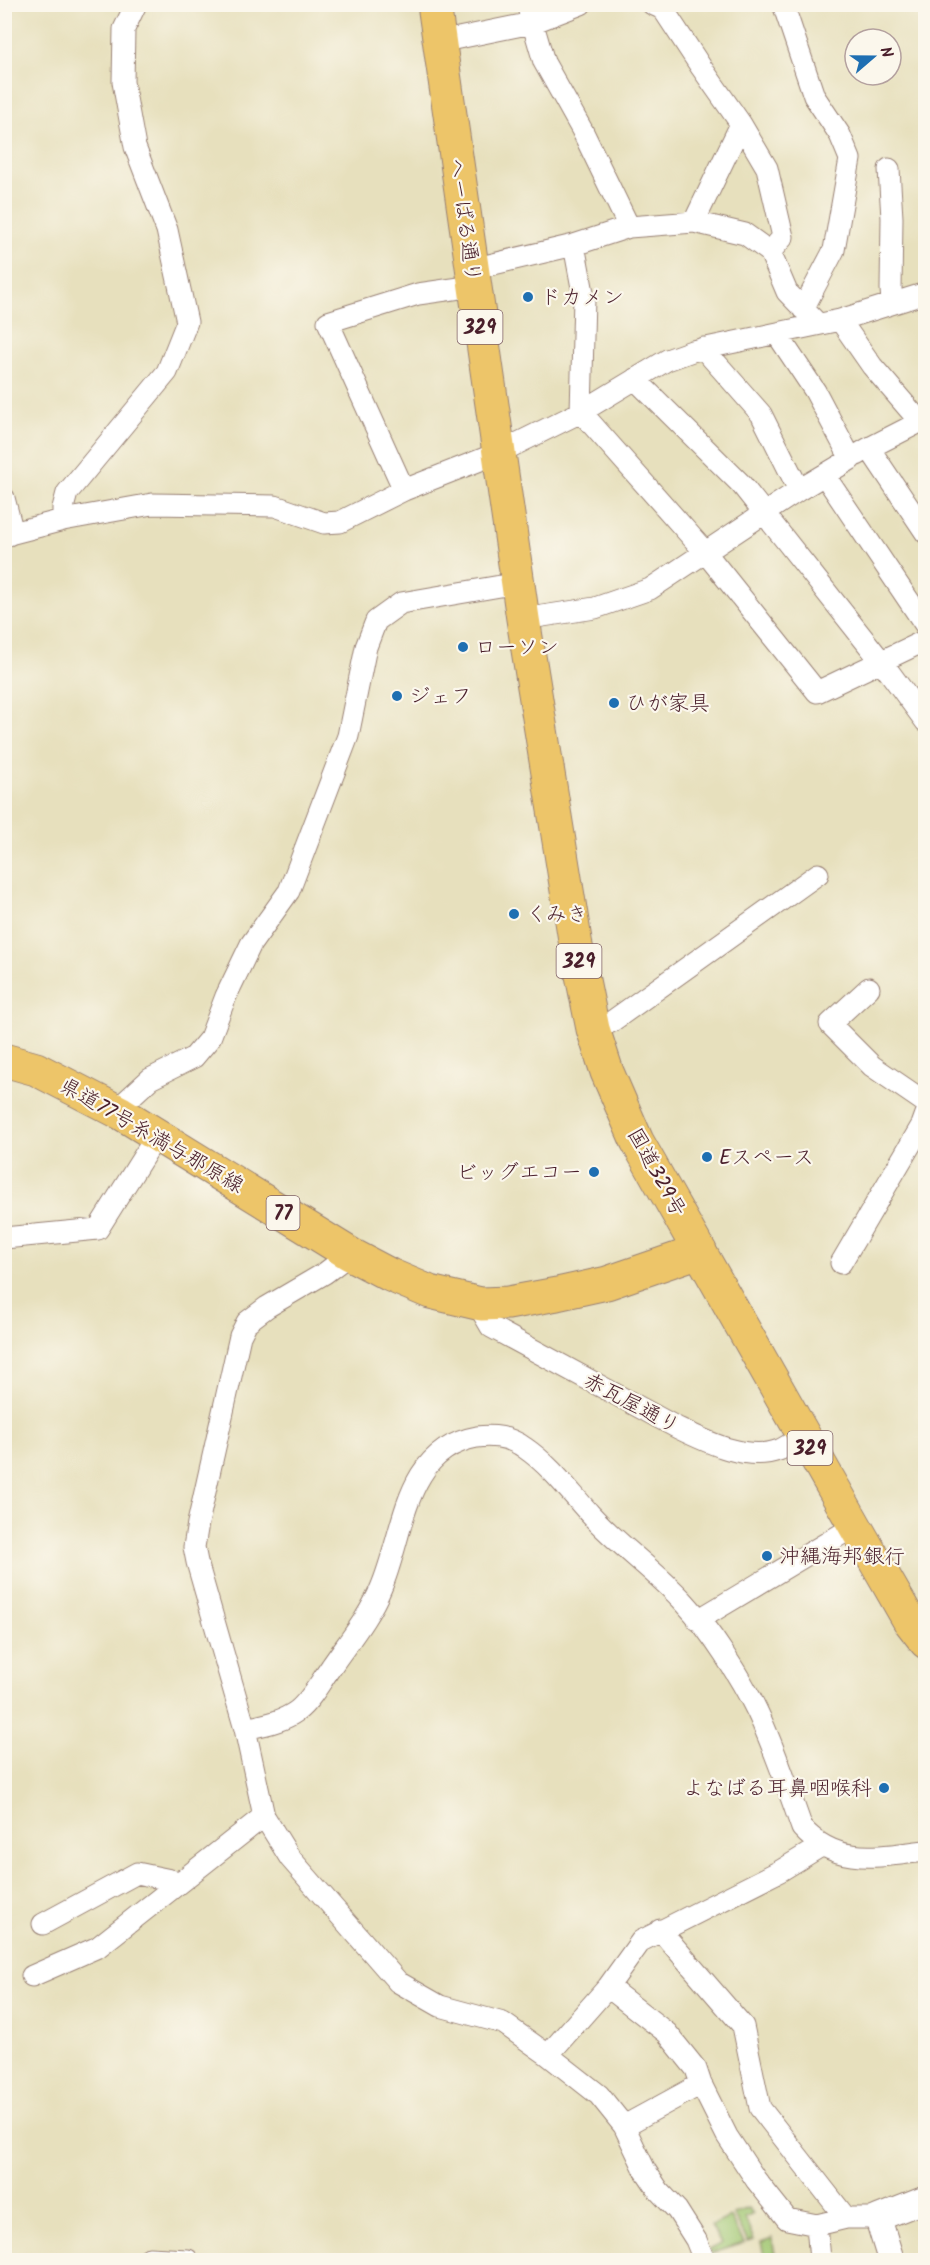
<svg xmlns="http://www.w3.org/2000/svg" width="930" height="2265" viewBox="0 0 930 2265" font-family="Kalam,'Klee One',sans-serif">
	<style>
		.green { fill: #a2c873; stroke: #76744f; stroke-width: 1.5 }
		.lines { fill: none; stroke-linecap: round; stroke-linejoin: round }
		.minor-casing { stroke: #988074; stroke-width: 23 }
		.tertiary-casing { stroke: #988074; stroke-width: 28 }
		.primary-casing { stroke: #988074; stroke-width: 35 }
		.trunk-casing { stroke: #988074; stroke-width: 35 }
		.minor { stroke: #fff; stroke-width: 21 }
		.tertiary { stroke: #fff; stroke-width: 26 }
		.primary { stroke: #edc569; stroke-width: 33 }
		.trunk { stroke: #edc569; stroke-width: 33 }
		.poi-dot { fill: #1f6fb2; stroke: #fbf7ec; stroke-width: 2 }
		.labels { text-anchor: middle; stroke-width: 4.5; stroke-linejoin: round; paint-order: stroke }
		.shield { fill: #fbf7ec; stroke: #7f6065; stroke-width: 1.5 }
		.shield-label { font-size: 20px; font-weight: bold; fill: #4a1f2b }
		.street-label { font-size: 21px; fill: #4a1f2b; stroke: #fbf7ec }
		.poi-label { font-size: 21px; fill: #4a1f2b; stroke: #fbf7ec; text-anchor: start }
	</style>
	<rect width="100%" height="100%" fill="#fbf7ec"/>
	<filter id="ink" filterUnits="userSpaceOnUse"><feTurbulence type="fractalNoise" baseFrequency=".0167" numOctaves="2"/><feDisplacementMap in="SourceGraphic" scale="12" xChannelSelector="R" yChannelSelector="G"/><feConvolveMatrix kernelMatrix="1 2 1 2 8 2 1 2 1" color-interpolation-filters="sRGB"/></filter>
	<filter id="wash" filterUnits="userSpaceOnUse"><feTurbulence type="fractalNoise" baseFrequency=".008" numOctaves="4" result="noise"/><feDisplacementMap in="SourceGraphic" scale="24" xChannelSelector="R" yChannelSelector="G"/><feGaussianBlur stdDeviation="1.35" result="paint"/><feColorMatrix in="noise" values="0 0 0 0 0 0 0 0 0 0 0 0 0 0 0 0 0 1.4 0 .05"/><feComposite in="paint" operator="in"/></filter>
	<g filter="url(#wash)">
		<rect width="100%" height="100%" fill="#e7e0bd"/>
		<path class="green" d="M749,2208L753,2214L745,2218L754,2240L748,2242L733,2214Z
			M730,2217L744,2243L710,2254L708,2250L721,2244L711,2226Z
			M772,2238L776,2260H765L761,2242Z"/>
	</g>
	<g filter="url(#ink)">
		<g class="lines">
			<g class="minor-casing">
				<path id="minor" d="M527,4L544,62L582,130L629,227
					M652,4L663,9L701,67L741,124L694,222
					M783,4L814,96L840,135L850,159L834,250L803,309
					M439,42L532,23L581,4
					M741,124L767,168L783,237L770,252
					M889,169L892,218L891,289L892,303
					M574,245L584,298L581,412L705,552L817,692L926,640
					M472,269L574,245L629,227L694,222L745,234L770,252L787,292L818,324
					M840,320L872,366L915,416L914,425L869,448
					M703,348L761,414L799,490
					M635,379L741,484L881,661L926,722
					M857,455L869,448L926,533
					M825,476L926,626
					M404,490L328,322L418,294L474,286
					M4,498L13,533
					M63,520V508L67,493L167,372L187,322L167,230L135,147L123,82L124,29L136,4
					M4,537L13,533L63,520L152,504L275,506L324,523L340,522L404,490L498,453L581,412L667,360L692,351L840,320L926,293
					M523,619L595,608L650,589L799,490L851,459L815,391L777,334
					M869,988L830,1024L872,1066L926,1103
					M593,1029L611,1022L818,874
					M121,1113L125,1102L150,1079L194,1057L210,1038L226,996L251,944L289,891L348,736L366,647L376,621L401,603L518,583
					M4,1238L98,1229L157,1135
					M350,1254L325,1273L267,1307L247,1322L240,1336L198,1523L194,1547L197,1562L245,1729L264,1816L290,1858L398,1982L440,2006L503,2023L548,2055L599,2095L624,2126L645,2170L659,2191L677,2210L696,2240L704,2260
					M841,1263L922,1125L926,1114
					M481,1304L484,1315L491,1327L676,1427C705,1441 746,1462 779,1450C787,1447 795,1440 803,1436
					M698,1620L855,1526
					M245,1729C263,1725 282,1722 297,1711C311,1700 321,1681 331,1667C348,1642 369,1617 381,1588C405,1533 403,1450 477,1437C494,1435 511,1437 525,1448C550,1465 570,1492 590,1514C619,1546 656,1571 685,1603C710,1630 741,1678 757,1711C775,1749 788,1789 802,1828C837,1867 879,1856 926,1851
					M43,1924L137,1873L180,1882
					M660,1930L743,2026L760,2108L846,2218
					M32,1976L98,1947L264,1816
					M608,1987L667,2033L696,2069L701,2084L727,2136L756,2180L787,2219L817,2225L846,2218H878
					M548,2055L608,1987L641,1941L780,1871L821,1846
					M624,2126L701,2084
					M817,2225L820,2260
					M149,2258L188,2260"/>
			</g>
			<g class="tertiary-casing">
				<path id="tertiary" d="M891,2260L878,2218L926,2199"/>
			</g>
			<g class="primary-casing">
				<path id="primary" d="M4,1060L36,1069L121,1113L350,1254L390,1275L430,1292L481,1304L508,1303L557,1294L607,1283L700,1251"/>
			</g>
			<g class="trunk-casing">
				<path id="trunk" d="M434,4L523,619L576,946L593,1029L607,1072L637,1141L855,1526L909,1620L926,1642"/>
			</g>
			<use href="#minor" class="minor"/>
			<use href="#tertiary" class="tertiary"/>
			<use href="#primary" class="primary"/>
			<use href="#trunk" class="trunk"/>
		</g>
	</g>
	<g class="poi-dot">
		<circle cx="528" cy="297" r="6"/>
		<circle cx="463" cy="647" r="6"/>
		<circle cx="397" cy="696" r="6"/>
		<circle cx="614" cy="703" r="6"/>
		<circle cx="514" cy="914" r="6"/>
		<circle cx="707" cy="1157" r="6"/>
		<circle cx="594" cy="1172" r="6"/>
		<circle cx="767" cy="1556" r="6"/>
		<circle cx="884" cy="1788" r="6"/>
	</g>
	<g class="labels">
		<g class="shield">
			<rect x="457.5" y="310" width="45" height="34" rx="4.5"/>
			<rect x="556.5" y="944" width="45" height="34" rx="4.5"/>
			<rect x="266.5" y="1196" width="33" height="34" rx="4.5"/>
			<rect x="787.5" y="1431" width="45" height="34" rx="4.5"/>
		</g>
		<g class="shield-label">
			<text x="480" y="334">329</text>
			<text x="579" y="968">329</text>
			<text x="283" y="1220">77</text>
			<text x="810" y="1455">329</text>
		</g>
		<g class="street-label">
			<text transform="translate(465 220) rotate(82)" y="7">へーばる通り</text>
			<text transform="translate(152 1135) rotate(30)" y="7">県道77号糸満与那原線</text>
			<text transform="translate(657 1172) rotate(61)" y="7">国道329号</text>
			<text transform="translate(632 1403) rotate(28)" y="7">赤瓦屋通り</text>
		</g>
		<g class="poi-label">
			<text x="540" y="304">ドカメン</text>
			<text x="475" y="654">ローソン</text>
			<text x="409" y="703">ジェフ</text>
			<text x="626" y="710">ひが家具</text>
			<text x="526" y="921">くみき</text>
			<text x="719" y="1164">Eスペース</text>
			<text x="582" y="1179" text-anchor="end">ビッグエコー</text>
			<text x="779" y="1563">沖縄海邦銀行</text>
			<text x="872" y="1795" text-anchor="end">よなばる耳鼻咽喉科</text>
		</g>
	</g>
	<rect width="930" height="2265" fill="none" stroke="#fbf7ec" stroke-width="24"/>
	<g transform="translate(873 57) rotate(70)"><circle r="28" fill="#fbf7ec" stroke="#b4a19f" stroke-width="1.5"/>
	<path d="M0-4.5L10 22L0 15L-10 22Z" fill="#1f6fb2"/>
	<text y="-9" font-size="16" font-weight="bold" text-anchor="middle" fill="#4a1f2b">N</text>
	</g>
</svg>
